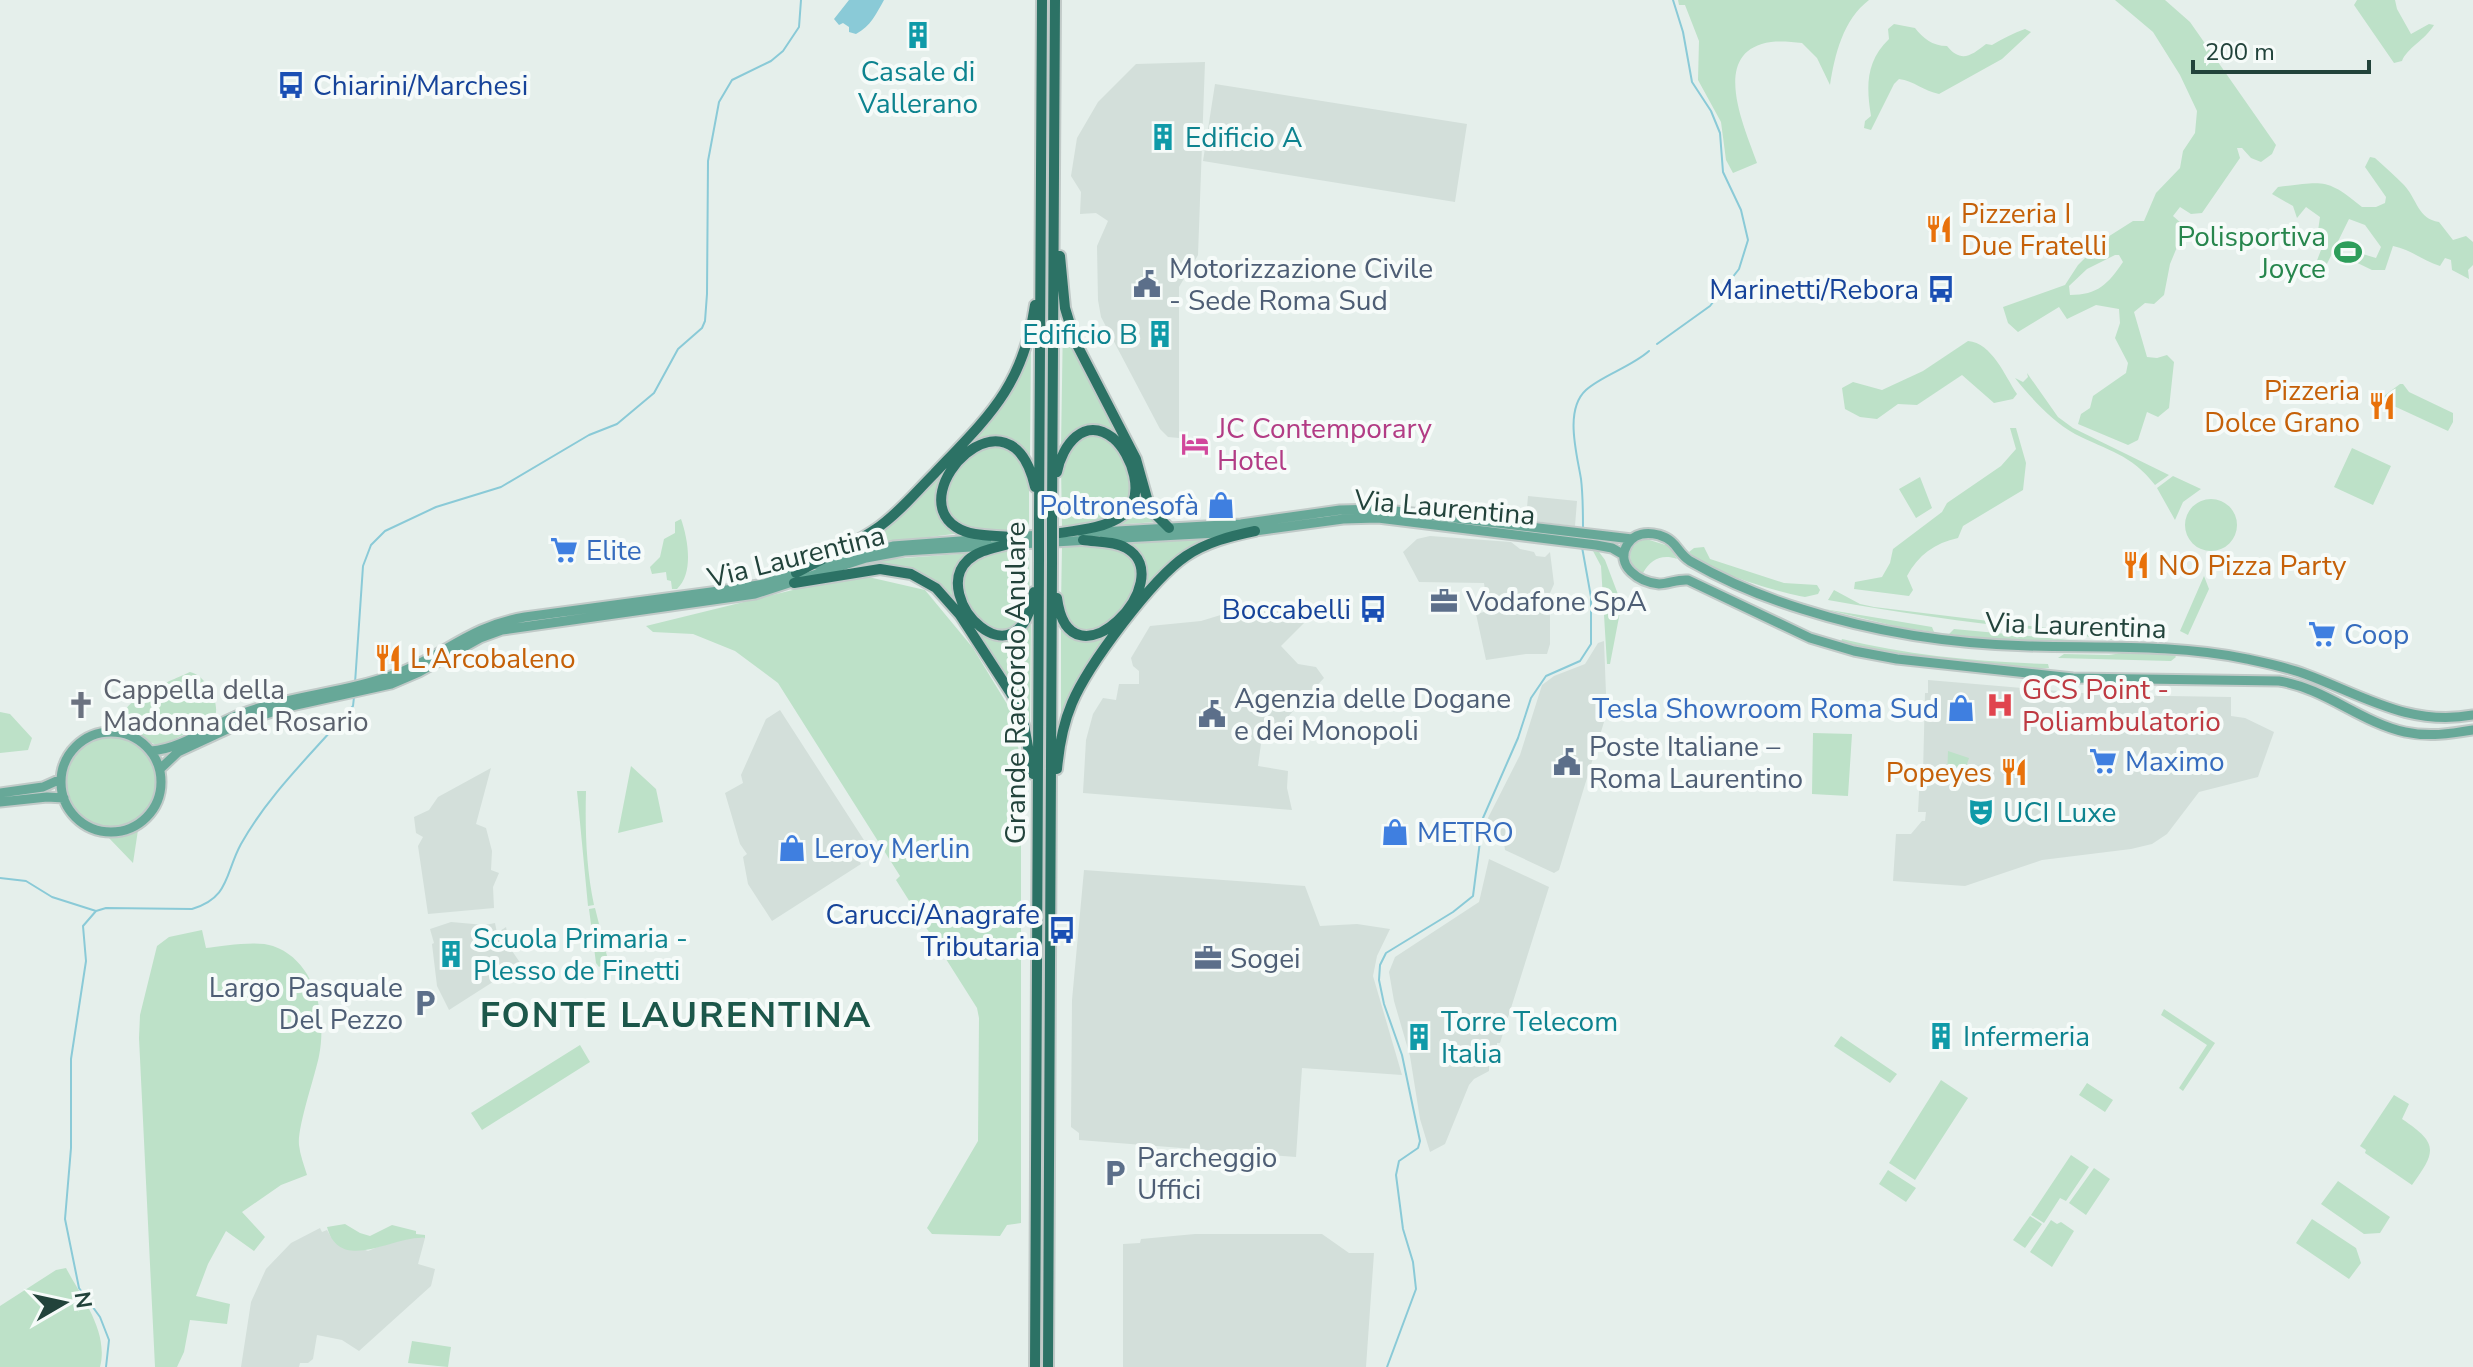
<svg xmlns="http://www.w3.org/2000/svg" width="2473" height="1367" viewBox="0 0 2473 1367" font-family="'Nunito Sans',sans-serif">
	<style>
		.built { fill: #d3dfda }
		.green { fill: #bde1c8; fill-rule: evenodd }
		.water { fill: #8acad7 }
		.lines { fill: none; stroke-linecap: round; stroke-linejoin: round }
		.stream { stroke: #8acad7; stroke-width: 2 }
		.major-casing { stroke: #c1cac8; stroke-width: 13 }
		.highway-casing { stroke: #c1cac8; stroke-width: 14 }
		.major { stroke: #67a898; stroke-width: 9 }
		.highway { stroke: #2c7265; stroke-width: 10 }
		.highway-bridge-casing { stroke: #c1cac8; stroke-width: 14; stroke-linecap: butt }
		.highway-bridge { stroke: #2c7265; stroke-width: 10 }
		.labels { text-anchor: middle; stroke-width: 8; stroke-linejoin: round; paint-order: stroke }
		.culture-label { font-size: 28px; fill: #0d838f; stroke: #f6fbf9; text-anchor: start }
		.transit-label { font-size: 28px; fill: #164399; stroke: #f6fbf9; text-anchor: end }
		.food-label { font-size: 28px; fill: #c56008; stroke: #f6fbf9; text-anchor: start }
		.leisure-label { font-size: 28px; fill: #27864d; stroke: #f6fbf9; text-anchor: end }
		.service-label { font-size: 28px; fill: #4e5e75; stroke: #f6fbf9; text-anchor: start }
		.hotel-label { font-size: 28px; fill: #b23c85; stroke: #f6fbf9; text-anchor: start }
		.shop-label { font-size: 28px; fill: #366cbe; stroke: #f6fbf9; text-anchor: start }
		.street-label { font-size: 28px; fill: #22433b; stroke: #f6fbf9 }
		.worship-label { font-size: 28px; fill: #5b616d; stroke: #f6fbf9; text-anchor: start }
		.health-label { font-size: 28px; fill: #be3a42; stroke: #f6fbf9; text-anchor: start }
		.district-label { font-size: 36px; font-weight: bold; letter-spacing: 2px; fill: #1c574a; stroke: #f6fbf9 }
	</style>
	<rect width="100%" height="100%" fill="#e5efeb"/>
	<path class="built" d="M1205,62L1198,255L1179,287V438L1168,437L1160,429L1101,317L1098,300L1097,246L1108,221L1096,213L1080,214L1081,192L1071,176L1077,138L1098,102L1136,64Z
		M1215,84L1467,124L1455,202L1203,161Z
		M1528,496L1577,501L1575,526L1526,520Z
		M1430,536L1511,542L1520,549L1534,552L1536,556L1545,557L1550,552L1554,584L1550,593V644L1547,654H1526L1486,660L1476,614L1488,611L1484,583L1419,582L1403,552L1417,539Z
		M1293,604L1308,619L1281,646L1298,664L1316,667L1324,678L1269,737L1262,736L1258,766L1288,771L1287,788L1292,810L1083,793L1086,740L1093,714L1103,698L1116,700L1119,684H1139V671L1133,666L1131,658L1150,626L1201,621L1237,610Z
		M1604,641L1606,694L1604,722L1559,870L1554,873L1505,850L1504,843L1486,838L1488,818L1520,755L1542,685L1554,676L1585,664L1598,643Z
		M1928,680L2106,695L2231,697V716L2245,718L2274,732L2258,777L2199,792L2167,834L2152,844L2131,849L2042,860L1965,886L1893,881L1896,834H1911L1922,821H1925L1926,812H1918L1920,774L1923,773L1925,693H1928Z
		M780,710L871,851L858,859L861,864L772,921L748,884L743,857L747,854L740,844L725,793L743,783L741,775L766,719Z
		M491,768L476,824L486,828L492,851L491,870L499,873L493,887L494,908L428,914L418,846L423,837L416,833L414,817L429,810L438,797Z
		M1489,859L1549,887L1500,1043H1497V1055L1492,1050L1489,1052V1071L1474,1079L1469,1085L1445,1144L1430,1152L1420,1119L1410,1056L1394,1001L1389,972L1395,957L1479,902Z
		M1084,870L1305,886L1320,926L1357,924L1390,929L1377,956L1373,976L1402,1075L1302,1068L1296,1157L1079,1140V1133L1071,1127L1072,1000Z
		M451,922L485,925L495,923L497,933L506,927L510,948L521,964L449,1010L437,986L432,944L434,943L430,929Z
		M320,1228L322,1232L327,1230L331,1237L368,1251L395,1240L414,1236L425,1238L418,1264L435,1269L431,1286L359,1351L342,1340L317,1335L313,1359L308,1363H300L299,1367H241L251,1302L266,1269L291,1243Z
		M1195,1234H1322L1349,1253H1374L1366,1367H1123V1244L1140,1243L1141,1239Z"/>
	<path class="green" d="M1678,0H1869C1843,20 1835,54 1830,85L1817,58L1802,43C1792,42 1781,41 1771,42C1708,51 1745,128 1757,163L1733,173L1726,160L1721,122L1698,80L1699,41L1685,5H1679Z
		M2115,0H2165L2190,22L2276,145L2272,154L2261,162L2251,158L2242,148H2237L2240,158L2202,213L2191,214L2180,207L2173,216L2181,223L2182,235L2170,264L2164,295L2154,304L2145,303L2134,312L2147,357L2157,358L2167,355L2174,362L2169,408L2158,417L2147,412L2138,440L2128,445L2078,424L2081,414L2090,408L2093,396L2126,373L2128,363L2115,338L2120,323L2119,309L2096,305L2067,319L2059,307L2018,332L2008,323L2003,307L2065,285L2078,265L2103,240L2133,221H2144L2156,193L2180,168L2183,151L2195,133L2197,111L2180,75L2153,32ZM2115,255H2119L2123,262C2108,284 2098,295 2070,295L2069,286L2087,269Z
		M2357,0H2395L2397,9L2411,34L2429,24L2434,25C2425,40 2407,48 2402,61L2394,63L2354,5Z
		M1894,24L1915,28C1923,38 1932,46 1947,46C1961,63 1971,56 1986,44L1992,45C2002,39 2014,33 2025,29L2031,32L2002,59L1939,94C1924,91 1914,81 1899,79L1894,84L1871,130L1864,128L1865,121L1871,116C1866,86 1866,61 1889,39L1888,29Z
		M2370,157L2375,158C2385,167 2395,176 2404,185C2417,199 2418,219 2439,222L2453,240L2466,236L2473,242V265L2468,270L2469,279L2452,270L2451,260L2445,258L2440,266C2423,261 2410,249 2393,246L2385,270H2372L2347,258L2356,252L2376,258L2381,247L2365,225L2349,219L2322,274L2313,271L2321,250L2317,238L2320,217L2306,207L2297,218L2293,206L2272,194L2278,187C2323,182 2326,177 2362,207H2376L2385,203L2386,197L2365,167Z
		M1063,320L1072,343L1130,452L1150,513L1156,522L1112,525L1127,515L1135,468L1100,429L1061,448Z
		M1968,341C1992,343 2005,376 2017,394L2013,399L1994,403L1962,375L1917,405L1898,404L1877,419L1860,417L1845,409L1842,388L1853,382L1882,390L1923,371Z
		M1031,344L1030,457C1016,441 1003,435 982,440L937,495L939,506L961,533L852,547L994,416L1014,385Z
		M2027,373L2058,417L2073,428L2169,475L2155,485C2131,454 2108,451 2075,434C2052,421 2031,398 2015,378L2023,382L2028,377Z
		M2400,384H2403L2409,392L2453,413V422L2448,431L2383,401L2384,396Z
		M2010,428H2016L2026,463L2023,490L1963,526L1958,538C1935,543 1918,555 1907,576L1913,590L1909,596L1854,589L1855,582L1882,577L1890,563L1893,549L1942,512L1947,503L2001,466L2016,449Z
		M1097,434C1122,441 1127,467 1135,489L1124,512L1092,525L1062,527L1061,465L1077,438Z
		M992,443L1015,450L1029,485V529C1005,531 960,542 947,512C944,506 945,495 943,487L972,452Z
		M2352,448L2391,466L2373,505L2334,487Z
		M2173,476L2201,489L2183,502L2175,520L2157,488Z
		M1920,477L1932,508L1916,518L1899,489Z
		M2185 525a26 26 0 1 1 52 0a26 26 0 1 1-52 0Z
		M681,519C688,539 694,573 677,589H672L671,581L667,580L666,572L652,574L650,567L660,557L664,539L675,533V522Z
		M1216,537L1184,553L1079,680L1061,716V622L1069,631L1104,635L1145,578L1120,543Z
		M1646,539L1669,546L1677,559C1662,554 1651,559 1643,573C1625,565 1626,544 1646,539Z
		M1102,545L1126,551L1137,565L1138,586L1110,626L1086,632L1068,623L1061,605L1062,546Z
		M1704,547L1710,559L1784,583L1817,585L1820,590L1818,594L1805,597C1778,592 1707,572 1689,552L1694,548Z
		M1029,549L1030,608L1023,623L1001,633L977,622L959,586L973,558L996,551Z
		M1593,551L1599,552L1605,560L1619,597L1620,612L1610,664H1607L1601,566Z
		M973,553L955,575L980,631C997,643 1017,640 1031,624L1030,730L1024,713C1009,688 994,663 978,638C944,582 924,560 854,568L891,559Z
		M864,576L925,590L973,648L1010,709L1021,761V1223L1007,1225L1000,1236L932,1234L927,1228L978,1141L979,1018L977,1008L896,880L900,876L778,683L735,651L693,634L653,632L646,626L797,589Z
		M2204,576L2209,589L2188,635L2180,631Z
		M1834,590L1860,604L1874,607L2047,628H2078L2118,640C2100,641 2081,634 2063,632C1984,625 1906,614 1828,600Z
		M1824,609L1932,627L1934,632L1899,627Z
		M1954,629L2080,641L1996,640L1949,634Z
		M1842,639C1908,655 1978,662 2048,664L2049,668C1984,673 1904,657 1841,642Z
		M2122,653H2173L2176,657L2171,661L2058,658L2064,654L2109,655Z
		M190,672C206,675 222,704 214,719L169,742L156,745C147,740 135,736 128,729C101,706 176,679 190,672Z
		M0,712L10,714L32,738L28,750L0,753Z
		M1813,733L1852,734L1848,796L1812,794Z
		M66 782a45 45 0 1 1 90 0a45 45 0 1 1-90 0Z
		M1948,751L1969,758L1962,780L1947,778Z
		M631,766L656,789L663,822L618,833Z
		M577,791H586C585,829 586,867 594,905L588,906Z
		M138,830L133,863L107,836H117Z
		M595,908L608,960L599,967L596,963L589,909Z
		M202,930L206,948C223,946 257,940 273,946C316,961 327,1016 319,1056C315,1076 297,1128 299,1145C300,1155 304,1165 307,1175L281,1185L242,1212L265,1237L254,1251L226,1231L208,1264L196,1296L230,1304L227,1324L190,1320L184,1352L177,1367H155L139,1038L140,1015L157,946L169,937Z
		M2164,1009L2215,1043L2183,1091L2179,1088L2207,1045L2161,1015Z
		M1841,1036L1897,1074L1890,1083L1834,1046Z
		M580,1045L590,1062L482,1130L471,1113Z
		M1941,1080L1968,1098L1915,1180L1889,1163Z
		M2087,1083L2113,1100L2105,1112L2079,1095Z
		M2394,1095L2409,1104L2402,1119C2438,1143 2437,1151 2412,1185L2365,1153L2366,1150L2360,1146Z
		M2071,1155L2089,1167L2066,1201L2060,1198L2044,1223L2031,1215Z
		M2094,1168L2110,1179L2086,1215L2069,1203Z
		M1888,1170L1916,1188L1906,1202L1879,1184Z
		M2338,1181L2390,1217L2380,1233L2364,1234L2321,1204Z
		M2030,1216L2042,1224L2025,1248L2013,1240Z
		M2312,1219L2356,1248L2361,1263L2349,1279L2296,1243Z
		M2051,1220L2057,1224L2061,1222L2074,1231L2052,1267L2030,1252Z
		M345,1224L360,1233L370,1236L392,1225L416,1231V1234L425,1235V1238C394,1235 340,1275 327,1227Z
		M66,1268C82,1298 109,1332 100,1367H0V1306L56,1270Z
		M412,1341L451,1347L448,1367L408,1363Z"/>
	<path class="water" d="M849,0H884C876,14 871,26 856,34L849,32V27L843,23L839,25L834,19Z"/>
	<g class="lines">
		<path class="stream" d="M1657,344L1710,306L1739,269L1748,240L1741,210L1723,172L1720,133L1711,111L1692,82L1683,32L1673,0
			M1583,529C1583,513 1583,495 1581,479C1577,454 1564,410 1586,390C1601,376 1631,367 1649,351
			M355,683L363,566L371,545L385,531L436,507L501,487L589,435L617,424L654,393L678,349L702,328L705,321L707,294L708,161L719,102L732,80L771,61L783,51L799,27L801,0
			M0,878L26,881L52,897L96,911
			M106,1367L109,1340L100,1317L79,1288L65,1219L71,1148V1059L86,961L83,926L96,911L106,908L192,909C230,898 225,873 241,844C270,792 315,751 353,706L354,697
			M1387,1367L1416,1289L1413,1262L1403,1229L1396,1175L1399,1161L1418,1148L1420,1141L1402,1055L1384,1004L1379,980L1380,965L1386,953L1453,912L1473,896L1483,818L1518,738L1531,698L1546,676L1580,661L1591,644V597L1582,547"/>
		<g class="major-casing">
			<path id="major" d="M1082,533L1241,524L1340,510L1379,509L1632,539
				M1006,537L1043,535
				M1104,539L1255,531L1343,519L1378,518L1596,545L1612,548L1624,555
				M817,565L893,546L987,539
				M2473,715C2410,727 2362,695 2305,674C2286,667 2266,663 2247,659C2176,644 2101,648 2029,646C1953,644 1874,632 1802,609C1763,597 1725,581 1690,561C1676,552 1678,541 1659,535C1647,532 1634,533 1627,545C1615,566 1639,582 1659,584C1669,584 1677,579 1688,580L1810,638L1854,651L1897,659L2073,678L2279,681C2325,688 2360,722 2405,732C2428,737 2450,734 2473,730
				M61 782a50 50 0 1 1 100 0a50 50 0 1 1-100 0Z
				M151,751C182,749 212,725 241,714C292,695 346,693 396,674C444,656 469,626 525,617L741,588L764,584L803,570
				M160,769L178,752L245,721L287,707L391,684L419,672L480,638L502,630L755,594L866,558L904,551L1089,540
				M0,793L43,787L61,779
				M0,802L47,797L64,798"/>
		</g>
		<g class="highway-casing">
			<path id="highway" d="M1060,256L1065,308L1075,341L1136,459L1150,509L1169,528
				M1039,520L1042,0
				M1052,520L1055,0
				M1046,535C1069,531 1104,530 1123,515C1147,497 1132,454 1113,438C1084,415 1062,446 1057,472
				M1010,537C993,535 971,537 956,527C902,492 1011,379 1035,487
				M1008,544C995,548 979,550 968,560C928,597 1019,690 1034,592
				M796,573C823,558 851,546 876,529C898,514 915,493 934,474C988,417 1023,387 1035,305
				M794,583L880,569L911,574L936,588L960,615L1012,695L1024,725L1033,774
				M1057,598C1070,695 1182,579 1126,548C1114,541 1097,542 1083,540
				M1057,769C1059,747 1063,724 1072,703C1088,665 1152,579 1186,556C1207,542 1231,536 1255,531
				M1035,1367L1039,559
				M1048,1367L1052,562"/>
		</g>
		<use href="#major" class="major"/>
		<use href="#highway" class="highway"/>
		<g class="highway-bridge-casing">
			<path id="highway-bridge" d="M1039,559V520
				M1052,562V520"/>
		</g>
		<use href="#highway-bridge" class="highway-bridge"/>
	</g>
	<defs>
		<g id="building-bare" transform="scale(2.16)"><path d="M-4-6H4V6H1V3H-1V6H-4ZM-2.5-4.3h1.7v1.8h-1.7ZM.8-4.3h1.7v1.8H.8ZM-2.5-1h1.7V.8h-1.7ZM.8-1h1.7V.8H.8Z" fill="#0f9aa8" stroke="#f6fbf9" stroke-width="2.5" paint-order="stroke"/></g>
		<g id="bus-bare" transform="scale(2.16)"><path d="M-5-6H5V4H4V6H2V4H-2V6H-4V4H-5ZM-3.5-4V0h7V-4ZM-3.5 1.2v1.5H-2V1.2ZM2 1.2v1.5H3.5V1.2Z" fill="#1a4fb4" stroke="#f6fbf9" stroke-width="2.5" paint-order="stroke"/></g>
		<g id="restaurant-bare" transform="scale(2.16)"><path d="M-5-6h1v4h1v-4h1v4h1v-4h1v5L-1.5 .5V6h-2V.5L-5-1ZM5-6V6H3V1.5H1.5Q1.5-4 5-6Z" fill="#e8710a" stroke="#f6fbf9" stroke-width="2.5" paint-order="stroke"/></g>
		<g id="stadium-bare" transform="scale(2.16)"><path d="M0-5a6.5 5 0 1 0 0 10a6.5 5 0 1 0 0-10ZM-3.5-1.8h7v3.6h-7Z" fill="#2e9e5b" stroke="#f6fbf9" stroke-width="2.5" paint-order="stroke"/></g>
		<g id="civic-bare" transform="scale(2.16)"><path d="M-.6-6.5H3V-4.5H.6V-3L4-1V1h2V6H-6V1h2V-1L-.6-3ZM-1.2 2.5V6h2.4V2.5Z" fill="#5c6f8a" stroke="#f6fbf9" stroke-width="2.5" paint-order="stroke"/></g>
		<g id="hotel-bare" transform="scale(2.16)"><path d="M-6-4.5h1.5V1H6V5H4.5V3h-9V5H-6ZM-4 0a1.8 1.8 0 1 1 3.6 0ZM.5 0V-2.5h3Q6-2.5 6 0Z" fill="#d1479c" stroke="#f6fbf9" stroke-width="2.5" paint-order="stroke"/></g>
		<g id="shop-bare" transform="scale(2.16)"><path d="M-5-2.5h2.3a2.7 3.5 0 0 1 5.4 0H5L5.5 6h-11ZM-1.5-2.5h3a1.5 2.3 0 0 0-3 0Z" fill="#3f7fe0" stroke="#f6fbf9" stroke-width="2.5" paint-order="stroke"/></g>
		<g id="supermarket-bare" transform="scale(2.16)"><path d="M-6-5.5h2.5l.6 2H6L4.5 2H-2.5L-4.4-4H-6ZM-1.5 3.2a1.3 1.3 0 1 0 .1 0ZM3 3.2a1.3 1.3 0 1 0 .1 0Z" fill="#3f7fe0" stroke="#f6fbf9" stroke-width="2.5" paint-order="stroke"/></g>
		<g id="office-bare" transform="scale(2.16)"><path d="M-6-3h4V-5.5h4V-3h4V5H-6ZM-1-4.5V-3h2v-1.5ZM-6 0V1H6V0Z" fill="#5c6f8a" stroke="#f6fbf9" stroke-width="2.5" paint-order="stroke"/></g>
		<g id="church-bare" transform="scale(2.16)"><path d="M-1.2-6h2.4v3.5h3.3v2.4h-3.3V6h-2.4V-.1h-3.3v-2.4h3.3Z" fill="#6b7280" stroke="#f6fbf9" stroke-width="2.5" paint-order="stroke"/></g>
		<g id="hospital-bare" transform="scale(2.16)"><path d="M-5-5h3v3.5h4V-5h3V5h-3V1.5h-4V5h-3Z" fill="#e0444e" stroke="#f6fbf9" stroke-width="2.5" paint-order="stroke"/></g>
		<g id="theatre-bare" transform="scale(2.16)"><path d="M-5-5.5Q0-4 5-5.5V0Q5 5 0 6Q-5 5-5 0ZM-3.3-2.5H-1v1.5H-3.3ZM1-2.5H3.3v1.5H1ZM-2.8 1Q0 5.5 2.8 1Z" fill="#0f9aa8" stroke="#f6fbf9" stroke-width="2.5" paint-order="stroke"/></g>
		<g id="parking-bare" transform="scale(2.16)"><path d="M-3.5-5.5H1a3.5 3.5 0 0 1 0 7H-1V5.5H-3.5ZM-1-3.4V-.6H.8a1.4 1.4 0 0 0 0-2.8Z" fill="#5c6f8a" stroke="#f6fbf9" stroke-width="2.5" paint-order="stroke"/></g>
	</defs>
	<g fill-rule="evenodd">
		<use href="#building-bare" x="918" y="35"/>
		<use href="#bus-bare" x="291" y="85"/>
		<use href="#building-bare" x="1163" y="137"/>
		<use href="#restaurant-bare" x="1939" y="229"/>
		<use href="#stadium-bare" x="2348" y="252"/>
		<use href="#civic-bare" x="1147" y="284"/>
		<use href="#bus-bare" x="1941" y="289"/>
		<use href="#building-bare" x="1160" y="334"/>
		<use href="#restaurant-bare" x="2382" y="406"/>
		<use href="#hotel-bare" x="1195" y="444"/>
		<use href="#shop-bare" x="1221" y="505"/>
		<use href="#supermarket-bare" x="564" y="550"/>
		<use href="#restaurant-bare" x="2136" y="565"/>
		<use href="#office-bare" x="1444" y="601"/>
		<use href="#bus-bare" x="1373" y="609"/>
		<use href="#supermarket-bare" x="2322" y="634"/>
		<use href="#restaurant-bare" x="388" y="658"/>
		<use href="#church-bare" x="81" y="705"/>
		<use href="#hospital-bare" x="2000" y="705"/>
		<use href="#shop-bare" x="1961" y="708"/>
		<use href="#civic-bare" x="1212" y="714"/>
		<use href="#supermarket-bare" x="2103" y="761"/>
		<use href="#civic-bare" x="1567" y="762"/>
		<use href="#restaurant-bare" x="2014" y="772"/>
		<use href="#theatre-bare" x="1981" y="812"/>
		<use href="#shop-bare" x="1395" y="832"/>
		<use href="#shop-bare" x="792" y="848"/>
		<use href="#bus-bare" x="1062" y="930"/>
		<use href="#building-bare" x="451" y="954"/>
		<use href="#office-bare" x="1208" y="958"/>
		<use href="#parking-bare" x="425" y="1003"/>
		<use href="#building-bare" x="1941" y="1036"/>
		<use href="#building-bare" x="1419" y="1037"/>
		<use href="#parking-bare" x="1115" y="1173"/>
	</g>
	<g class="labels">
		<g class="culture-label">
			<text x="918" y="81" text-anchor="middle">Casale di<tspan x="918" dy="32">Vallerano</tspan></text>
			<text x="1185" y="147">Edificio A</text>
			<text x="1138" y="344" text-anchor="end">Edificio B</text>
			<text x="2003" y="822">UCI Luxe</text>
			<text x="473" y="948">Scuola Primaria -<tspan x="473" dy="32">Plesso de Finetti</tspan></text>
			<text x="1441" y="1031">Torre Telecom<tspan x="1441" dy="32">Italia</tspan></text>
			<text x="1963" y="1046">Infermeria</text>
		</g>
		<g class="transit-label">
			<text x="313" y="95" text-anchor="start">Chiarini/Marchesi</text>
			<text x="1919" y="299">Marinetti/Rebora</text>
			<text x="1351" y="619">Boccabelli</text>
			<text x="1040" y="924">Carucci/Anagrafe<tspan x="1040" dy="32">Tributaria</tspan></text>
		</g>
		<g class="food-label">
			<text x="1961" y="223">Pizzeria I<tspan x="1961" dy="32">Due Fratelli</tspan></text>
			<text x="2360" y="400" text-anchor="end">Pizzeria<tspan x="2360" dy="32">Dolce Grano</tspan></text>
			<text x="2158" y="575">NO Pizza Party</text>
			<text x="410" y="668">L'Arcobaleno</text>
			<text x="1992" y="782" text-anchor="end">Popeyes</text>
		</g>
		<g class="leisure-label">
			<text x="2326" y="246">Polisportiva<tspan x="2326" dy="32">Joyce</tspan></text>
		</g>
		<g class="service-label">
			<text x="1169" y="278">Motorizzazione Civile<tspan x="1169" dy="32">- Sede Roma Sud</tspan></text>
			<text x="1466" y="611">Vodafone SpA</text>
			<text x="1234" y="708">Agenzia delle Dogane<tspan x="1234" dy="32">e dei Monopoli</tspan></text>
			<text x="1589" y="756">Poste Italiane –<tspan x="1589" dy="32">Roma Laurentino</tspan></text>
			<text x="1230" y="968">Sogei</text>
			<text x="403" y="997" text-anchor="end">Largo Pasquale<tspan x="403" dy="32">Del Pezzo</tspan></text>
			<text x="1137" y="1167">Parcheggio<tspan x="1137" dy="32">Uffici</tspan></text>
		</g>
		<g class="hotel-label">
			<text x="1217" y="438">JC Contemporary<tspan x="1217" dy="32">Hotel</tspan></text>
		</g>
		<g class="shop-label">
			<text x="1199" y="515" text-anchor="end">Poltronesofà</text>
			<text x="586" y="560">Elite</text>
			<text x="2344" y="644">Coop</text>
			<text x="1939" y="718" text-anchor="end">Tesla Showroom Roma Sud</text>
			<text x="2125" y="771">Maximo</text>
			<text x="1417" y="842">METRO</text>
			<text x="814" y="858">Leroy Merlin</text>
		</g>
		<g class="street-label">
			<text transform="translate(1445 507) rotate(5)" y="10">Via Laurentina</text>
			<text transform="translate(796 556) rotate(-14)" y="10">Via Laurentina</text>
			<text transform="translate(2076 625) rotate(2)" y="10">Via Laurentina</text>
			<text transform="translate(1015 683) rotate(-90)" y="10">Grande Raccordo Anulare</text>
		</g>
		<g class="worship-label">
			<text x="103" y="699">Cappella della<tspan x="103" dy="32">Madonna del Rosario</tspan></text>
		</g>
		<g class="health-label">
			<text x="2022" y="699">GCS Point -<tspan x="2022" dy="32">Poliambulatorio</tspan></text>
		</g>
		<g class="district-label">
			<text x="676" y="1027">FONTE LAURENTINA</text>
		</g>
	</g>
	<g transform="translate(64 1303) rotate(81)" stroke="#f6fbf9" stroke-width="6" paint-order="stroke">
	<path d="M0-6L14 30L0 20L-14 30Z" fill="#22433b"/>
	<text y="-12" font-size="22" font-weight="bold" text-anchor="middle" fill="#22433b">N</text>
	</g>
	<path d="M2193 60v12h176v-12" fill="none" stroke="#22433b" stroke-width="4"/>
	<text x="2205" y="60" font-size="24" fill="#22433b" stroke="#f6fbf9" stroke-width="6" paint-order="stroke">200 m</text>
</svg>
